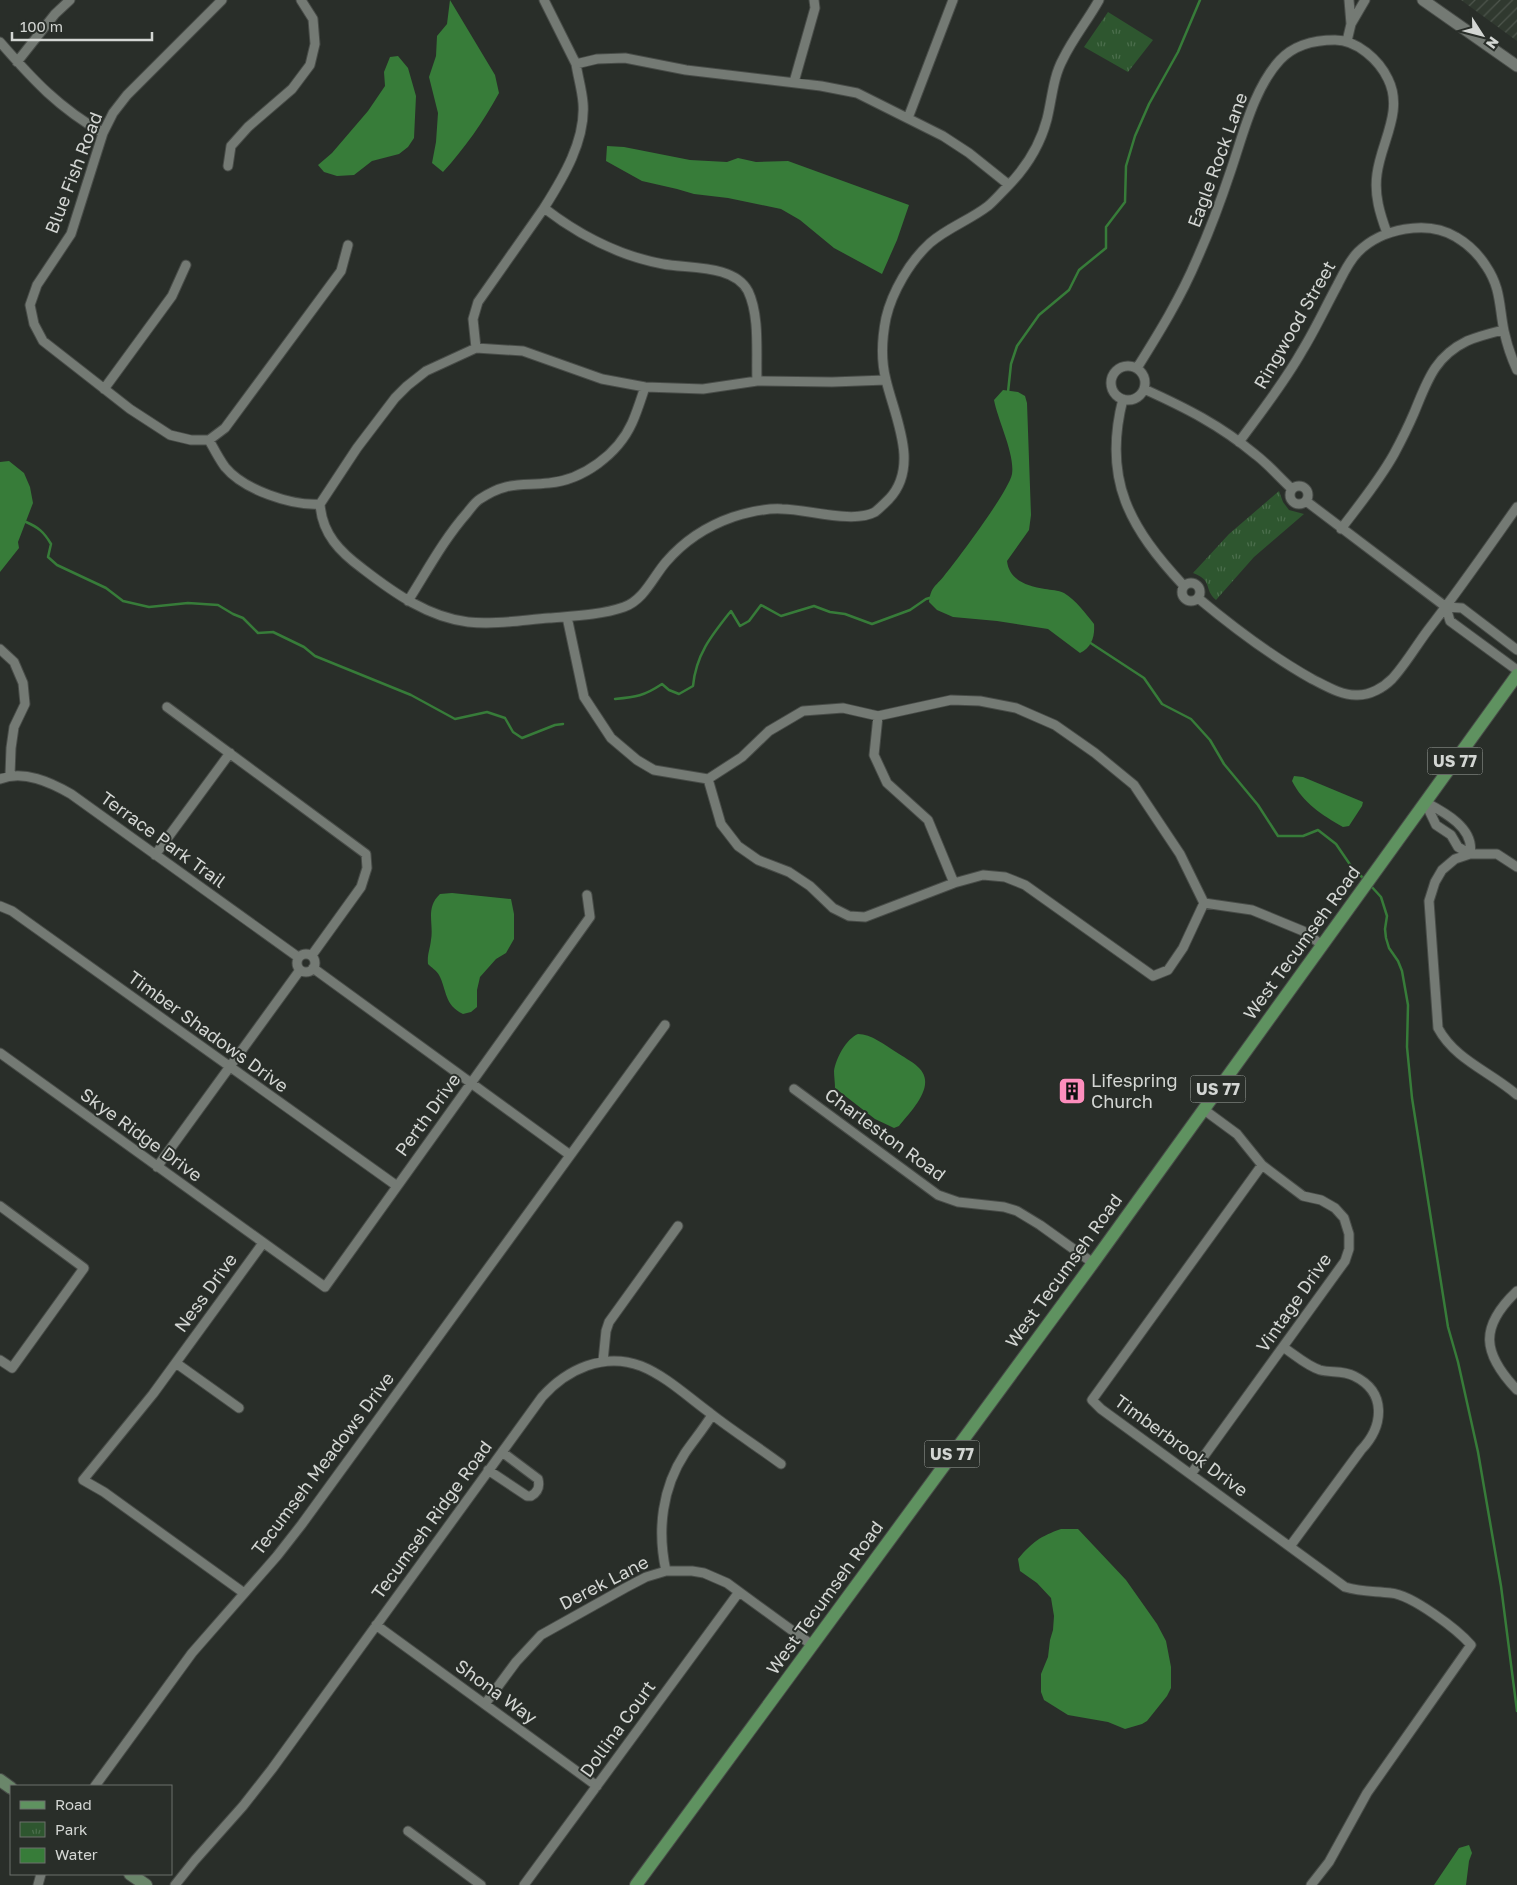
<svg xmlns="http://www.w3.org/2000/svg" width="1517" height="1885" viewBox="0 0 1517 1885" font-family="'Golos Text',sans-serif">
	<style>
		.industrial { fill: url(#industrial-furrows) }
		.park { fill: url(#park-tufts) }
		.water { fill: #377c39 }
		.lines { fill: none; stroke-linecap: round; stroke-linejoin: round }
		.stream { stroke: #377c39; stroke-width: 2.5 }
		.minor-casing { stroke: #484c48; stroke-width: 11 }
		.tertiary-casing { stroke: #484c48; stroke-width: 13 }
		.secondary-casing { stroke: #484c48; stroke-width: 14 }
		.primary-casing { stroke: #484c48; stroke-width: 14 }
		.minor { stroke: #747a74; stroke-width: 9 }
		.tertiary { stroke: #747a74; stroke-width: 11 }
		.secondary { stroke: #6a866a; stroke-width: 12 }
		.primary { stroke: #5f9260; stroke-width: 12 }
		.labels { text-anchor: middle; stroke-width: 4; stroke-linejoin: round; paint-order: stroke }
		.shield { fill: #292e29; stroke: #a0a4a0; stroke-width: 1 }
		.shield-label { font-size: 16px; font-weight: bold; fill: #d3d6d3 }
		.street-label { font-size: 18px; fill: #d3d6d3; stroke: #292e29 }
		.poi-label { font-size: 18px; fill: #d3d6d3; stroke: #292e29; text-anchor: start }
	</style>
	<defs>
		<pattern id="industrial-furrows" width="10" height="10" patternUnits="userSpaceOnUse" patternTransform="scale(1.25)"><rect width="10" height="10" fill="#30392f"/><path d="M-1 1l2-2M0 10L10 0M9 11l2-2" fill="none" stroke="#4d554c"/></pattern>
		<pattern id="park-tufts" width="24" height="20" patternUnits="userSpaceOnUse" patternTransform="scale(1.25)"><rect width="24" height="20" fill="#2e562f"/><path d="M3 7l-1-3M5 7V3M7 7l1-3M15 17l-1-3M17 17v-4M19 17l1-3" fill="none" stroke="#4b6e4c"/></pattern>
	</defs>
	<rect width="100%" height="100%" fill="#292e29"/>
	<path class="industrial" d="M1461,0H1517V41Z"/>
	<path class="park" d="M1108,12L1153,40L1128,72L1084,47Z
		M1279,491L1283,502L1289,510L1304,514L1254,557L1216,600C1203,589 1214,581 1193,573L1229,534Z"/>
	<path class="water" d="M450,0L495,75L499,93C483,122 465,148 443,172L432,163L436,142L438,113L429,77L436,56L437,36L447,24Z
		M398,56L408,68L416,96L414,138L408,147L399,154L372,161L354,175L337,176L324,172L318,165L332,153L368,111L385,86L384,72L390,57Z
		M607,146L624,147L690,160L727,162L738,158L756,162L788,161L909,205L897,240L882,274L834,248L800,220L781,209L728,198L694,194L677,189L642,181L606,161Z
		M1003,390L1018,392L1025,396L1027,403L1031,515L1029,530L1007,561C1009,580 1027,586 1045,589C1051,590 1058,590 1064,593C1076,600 1086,614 1094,624C1095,636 1092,647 1080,653L1048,629L997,621L953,617L937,610L929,602C931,587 935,587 944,576C957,560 1009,491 1012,474C1015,454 998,421 994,400Z
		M9,461L24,473L30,487L33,503L18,542L19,548L0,572V462Z
		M1294,776L1303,777L1363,802L1362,806L1349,826L1343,827C1322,815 1303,803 1292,781Z
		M452,893L511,899L514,914V939L506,953L496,959L480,977L477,990V1007L471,1012L463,1014C444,1005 447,990 439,975C437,971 431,967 428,964C427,955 430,949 431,940C434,923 425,908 440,894Z
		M858,1034C871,1034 885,1045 896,1052C903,1057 912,1061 918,1067C938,1085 911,1111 899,1126L894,1128L875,1119L835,1088C835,1083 834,1076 834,1071C836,1058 846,1039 858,1034Z
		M1061,1529H1078L1126,1580L1157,1624L1166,1641L1171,1667V1688L1167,1696L1147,1721L1142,1724L1125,1729L1108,1722L1068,1715L1044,1700L1041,1692V1674L1048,1657L1050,1640L1053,1630L1054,1616L1051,1598L1037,1583L1020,1571L1018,1559C1032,1542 1041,1536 1061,1529Z
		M1469,1845L1472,1853L1469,1861L1466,1885H1434L1459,1848Z"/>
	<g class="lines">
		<path class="stream" d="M1008,392L1011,364L1017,346L1039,315L1069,290L1079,270L1106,248V227L1125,202L1126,166L1135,136L1149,104L1178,52L1200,0
			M26,522C38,527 44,532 51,544L48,557L57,565L106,588L123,601L149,607L188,603L218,605L233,614L243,618L258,633L273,632L304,647L315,656L411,695L455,719L487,712L505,718L513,732L522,738L555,725L563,724
			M1089,642L1144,678L1162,704L1191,719L1210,740L1224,764L1258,805L1278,836H1303L1318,830L1336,844L1351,866L1365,880
			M615,699C636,697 644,696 662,684L669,690L679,694L693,686C696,654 712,635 731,611L740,626L749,621L761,605L781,616L814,606L830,612L845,614L872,624L910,610L926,599L933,597
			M1371,886L1381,897L1387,916L1385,929L1386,938L1389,948L1398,961L1402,971L1408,1005L1407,1047L1412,1098L1448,1327L1458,1362L1478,1452L1501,1586L1517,1711"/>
		<g class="minor-casing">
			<path id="minor" d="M222,0L127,95L113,113L103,133L71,234L37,285L30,305L34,324L43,341L130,409L170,435L191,440H209L225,428L341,271L348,245
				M544,0L576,64L597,59L625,58L686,70L821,86L857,93L943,136L969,153L1009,185
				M1351,24L1365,0
				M1347,41L1351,24L1349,0
				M0,42C33,80 59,108 103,133
				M17,62L55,14L70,0
				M576,64C578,77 582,90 583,103C586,140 563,178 544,208C579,235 620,256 663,264C688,269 734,264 748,291C760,316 756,353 757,381L832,382L886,380
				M794,82L815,8L814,0
				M908,118L953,0
				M228,166L231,146L248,127L292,89L310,65L315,44L313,19L301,0
				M476,348L473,319L478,302L544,208
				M1111 383a17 17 0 1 1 34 0a17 17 0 1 1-34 0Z
				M1137,368C1159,333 1181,297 1197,259C1210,230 1221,200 1231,170C1243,135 1254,88 1280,60C1294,45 1315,40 1335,40C1357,40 1379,60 1388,79C1404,111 1381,142 1377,174C1374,195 1380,214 1387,233
				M104,389L172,296L186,265
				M1144,389C1186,408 1220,425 1256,455C1269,465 1280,478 1292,489
				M1123,399C1102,480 1130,528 1184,586
				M209,440C214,449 219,459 225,467C244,490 292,506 320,504C322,534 340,552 363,569C394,593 428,617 468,622C495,625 523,620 549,618C573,616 601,615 624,607C644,600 653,577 666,562C684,541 707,526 733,517C749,512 765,508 782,509C807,509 853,524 875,512C879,509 885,503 889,499C920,466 895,418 886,380C881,361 882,338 886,318C892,292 910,261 930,243C947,228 970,220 988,206C994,201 1000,194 1006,188C1025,169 1040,146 1047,119C1052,99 1053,77 1063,59C1073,38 1088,20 1099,0
				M1239,442C1261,412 1284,383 1302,351C1315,330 1326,306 1338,284C1343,274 1349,261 1358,252C1381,229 1427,219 1456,237C1468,244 1479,255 1486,266C1501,288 1499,306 1504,331C1507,345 1511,357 1517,370
				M1290 495a9 9 0 1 1 18 0a9 9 0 1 1-18 0Z
				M1306,501L1446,607L1462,608L1517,650
				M320,504L357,448L395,398L407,386L426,371L476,348L523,351L602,379L645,387L703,389L757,381
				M1341,529C1359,505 1379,481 1394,454C1401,441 1408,427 1414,413C1427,382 1434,357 1467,341C1479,336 1491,333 1503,330
				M1182 592a9 9 0 1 1 18 0a9 9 0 1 1-18 0Z
				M1198,598C1234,628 1271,656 1312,679C1326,686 1342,696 1358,695C1370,695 1383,688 1392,679C1405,665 1416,646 1428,630C1459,590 1488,548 1517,507
				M408,601C427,571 444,539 467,513C471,508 475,502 480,499C507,481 520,486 549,483C583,480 618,454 632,423C637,412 641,399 645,387
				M1446,607L1450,621L1517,670
				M567,617L584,697L611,738L637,760L654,770L708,779L742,757L769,731L803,711L843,708L878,716L951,700L980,701L1016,708L1055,725L1095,753L1134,785L1180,854L1204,903
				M0,649L14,662L23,683L25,704L14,727L11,748L10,775
				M167,707L366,854L367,868L361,887L312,955
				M878,716L874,755L887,783L928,820L954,883
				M0,779C24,770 50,782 71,794L298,957
				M708,779L721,824L738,846L758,860L789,872L810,886L833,908L849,916L865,917L954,883L983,875L1005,877L1025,885L1153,976L1168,970L1183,948L1204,903
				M1425,802C1444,812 1475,828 1470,854L1458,847L1451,835L1436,825Z
				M155,855L230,753
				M1517,867L1497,854H1470L1455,859L1442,870L1435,882L1429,901L1438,1028C1455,1060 1491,1072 1517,1095
				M1204,903L1252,910L1303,931L1322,945
				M0,906L12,911L397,1186
				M297 963a9 9 0 1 1 18 0a9 9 0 1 1-18 0Z
				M313,968L570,1155
				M0,1053L325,1287L590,917L587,895
				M794,1089L938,1195L958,1202L1004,1207L1017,1211L1040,1225L1093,1263
				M1262,1165L1092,1400L1101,1409L1345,1587C1361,1592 1375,1591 1391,1593C1412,1595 1457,1629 1471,1645L1367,1793L1329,1862L1311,1885
				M157,1167L300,970
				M0,1206L84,1268L12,1368L0,1360
				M1517,1291C1479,1327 1482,1353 1517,1390
				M1283,1347C1295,1355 1307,1366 1320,1370C1331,1373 1343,1370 1354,1376C1387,1392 1384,1426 1361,1450L1291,1545
				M603,1361L606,1331L609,1322L678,1226
				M176,1363L239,1408
				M488,1470L527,1496H531C538,1492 540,1487 538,1479L502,1452
				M1191,1474L1345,1261L1349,1249V1234L1344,1218L1335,1208L1321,1200L1303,1196L1262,1165L1237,1134L1203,1109
				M666,1571C657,1530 662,1488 685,1453C694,1440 704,1428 712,1415
				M244,1593L104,1492L83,1480L153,1394L263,1243
				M376,1625L597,1786
				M485,1704L516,1662L541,1635L625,1588L646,1577L666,1571H692L704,1573L727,1583L812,1645
				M95,1786L192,1653L277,1556L302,1524L665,1025
				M408,1831L481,1885
				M38,1885L41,1874
				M175,1885L195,1860L243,1806L272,1769L542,1397C567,1369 604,1352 641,1366C666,1376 688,1397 710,1413C733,1431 758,1447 781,1464
				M524,1885L739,1592"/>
		</g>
		<g class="tertiary-casing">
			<path id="tertiary" d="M1423,0L1517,66"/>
		</g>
		<g class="secondary-casing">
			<path id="secondary" d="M0,1780L11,1788
				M130,1874L146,1885"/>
		</g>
		<g class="primary-casing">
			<path id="primary" d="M636,1885L1093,1263L1517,675"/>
		</g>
		<use href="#minor" class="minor"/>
		<use href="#tertiary" class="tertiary"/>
		<use href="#secondary" class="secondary"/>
		<use href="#primary" class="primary"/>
	</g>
	<defs>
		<g id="building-square" transform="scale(1.4375)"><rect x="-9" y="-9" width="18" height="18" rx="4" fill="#fe8ebd" stroke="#292e29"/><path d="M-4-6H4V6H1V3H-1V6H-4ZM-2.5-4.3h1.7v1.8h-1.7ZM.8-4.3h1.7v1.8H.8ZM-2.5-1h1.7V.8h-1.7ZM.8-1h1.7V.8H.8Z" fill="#111"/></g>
	</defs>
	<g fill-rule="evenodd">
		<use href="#building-square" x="1072" y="1091"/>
	</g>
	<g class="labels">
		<g class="shield">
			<rect x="1427.5" y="747.5" width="55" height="27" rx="4"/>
			<rect x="1190.5" y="1075.5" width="55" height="27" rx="4"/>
			<rect x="924.5" y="1440.5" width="55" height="27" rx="4"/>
		</g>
		<g class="shield-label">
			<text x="1455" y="767">US 77</text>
			<text x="1218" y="1095">US 77</text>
			<text x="952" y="1460">US 77</text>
		</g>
		<g class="street-label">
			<text transform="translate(1218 160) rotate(-70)" y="6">Eagle Rock Lane</text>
			<text transform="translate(74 173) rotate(-69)" y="6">Blue Fish Road</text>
			<text transform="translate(1295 325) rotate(-60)" y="6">Ringwood Street</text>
			<text transform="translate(163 840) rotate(36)" y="6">Terrace Park Trail</text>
			<text transform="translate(1302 943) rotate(-54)" y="6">West Tecumseh Road</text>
			<text transform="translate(208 1032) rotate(36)" y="6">Timber Shadows Drive</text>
			<text transform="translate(428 1115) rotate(-54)" y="6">Perth Drive</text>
			<text transform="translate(141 1135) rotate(36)" y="6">Skye Ridge Drive</text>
			<text transform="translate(885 1135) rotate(36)" y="6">Charleston Road</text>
			<text transform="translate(1064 1271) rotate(-54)" y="6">West Tecumseh Road</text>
			<text transform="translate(206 1293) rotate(-54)" y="6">Ness Drive</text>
			<text transform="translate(1294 1303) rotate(-55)" y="6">Vintage Drive</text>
			<text transform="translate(1181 1446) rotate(36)" y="6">Timberbrook Drive</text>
			<text transform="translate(323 1464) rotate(-53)" y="6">Tecumseh Meadows Drive</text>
			<text transform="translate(432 1520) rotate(-54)" y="6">Tecumseh Ridge Road</text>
			<text transform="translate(604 1583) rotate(-27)" y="6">Derek Lane</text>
			<text transform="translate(825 1598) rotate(-54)" y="6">West Tecumseh Road</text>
			<text transform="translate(496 1692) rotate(36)" y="6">Shona Way</text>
			<text transform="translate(618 1729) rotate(-54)" y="6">Dollina Court</text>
		</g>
		<g class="poi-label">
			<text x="1091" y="1087">Lifespring<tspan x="1091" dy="21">Church</tspan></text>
		</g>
	</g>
	<rect x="10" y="1785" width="162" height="90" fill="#292e29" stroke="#6d716d"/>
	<rect x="20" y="1801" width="25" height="8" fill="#5f9260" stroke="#6d716d"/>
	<text x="55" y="1810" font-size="15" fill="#d3d6d3">Road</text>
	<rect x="20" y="1822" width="25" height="15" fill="url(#park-tufts)" stroke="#6d716d"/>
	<text x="55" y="1835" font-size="15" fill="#d3d6d3">Park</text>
	<rect x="20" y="1848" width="25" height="15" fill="#377c39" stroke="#6d716d"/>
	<text x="55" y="1860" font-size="15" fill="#d3d6d3">Water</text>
	<g transform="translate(1482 35) rotate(126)" stroke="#292e29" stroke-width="4" paint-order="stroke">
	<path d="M0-4L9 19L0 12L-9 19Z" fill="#d3d6d3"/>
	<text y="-8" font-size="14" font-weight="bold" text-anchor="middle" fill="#d3d6d3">N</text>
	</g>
	<path d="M12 32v8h140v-8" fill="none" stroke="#d3d6d3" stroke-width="2.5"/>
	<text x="20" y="32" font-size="15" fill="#d3d6d3" stroke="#292e29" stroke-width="4" paint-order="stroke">100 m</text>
</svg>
